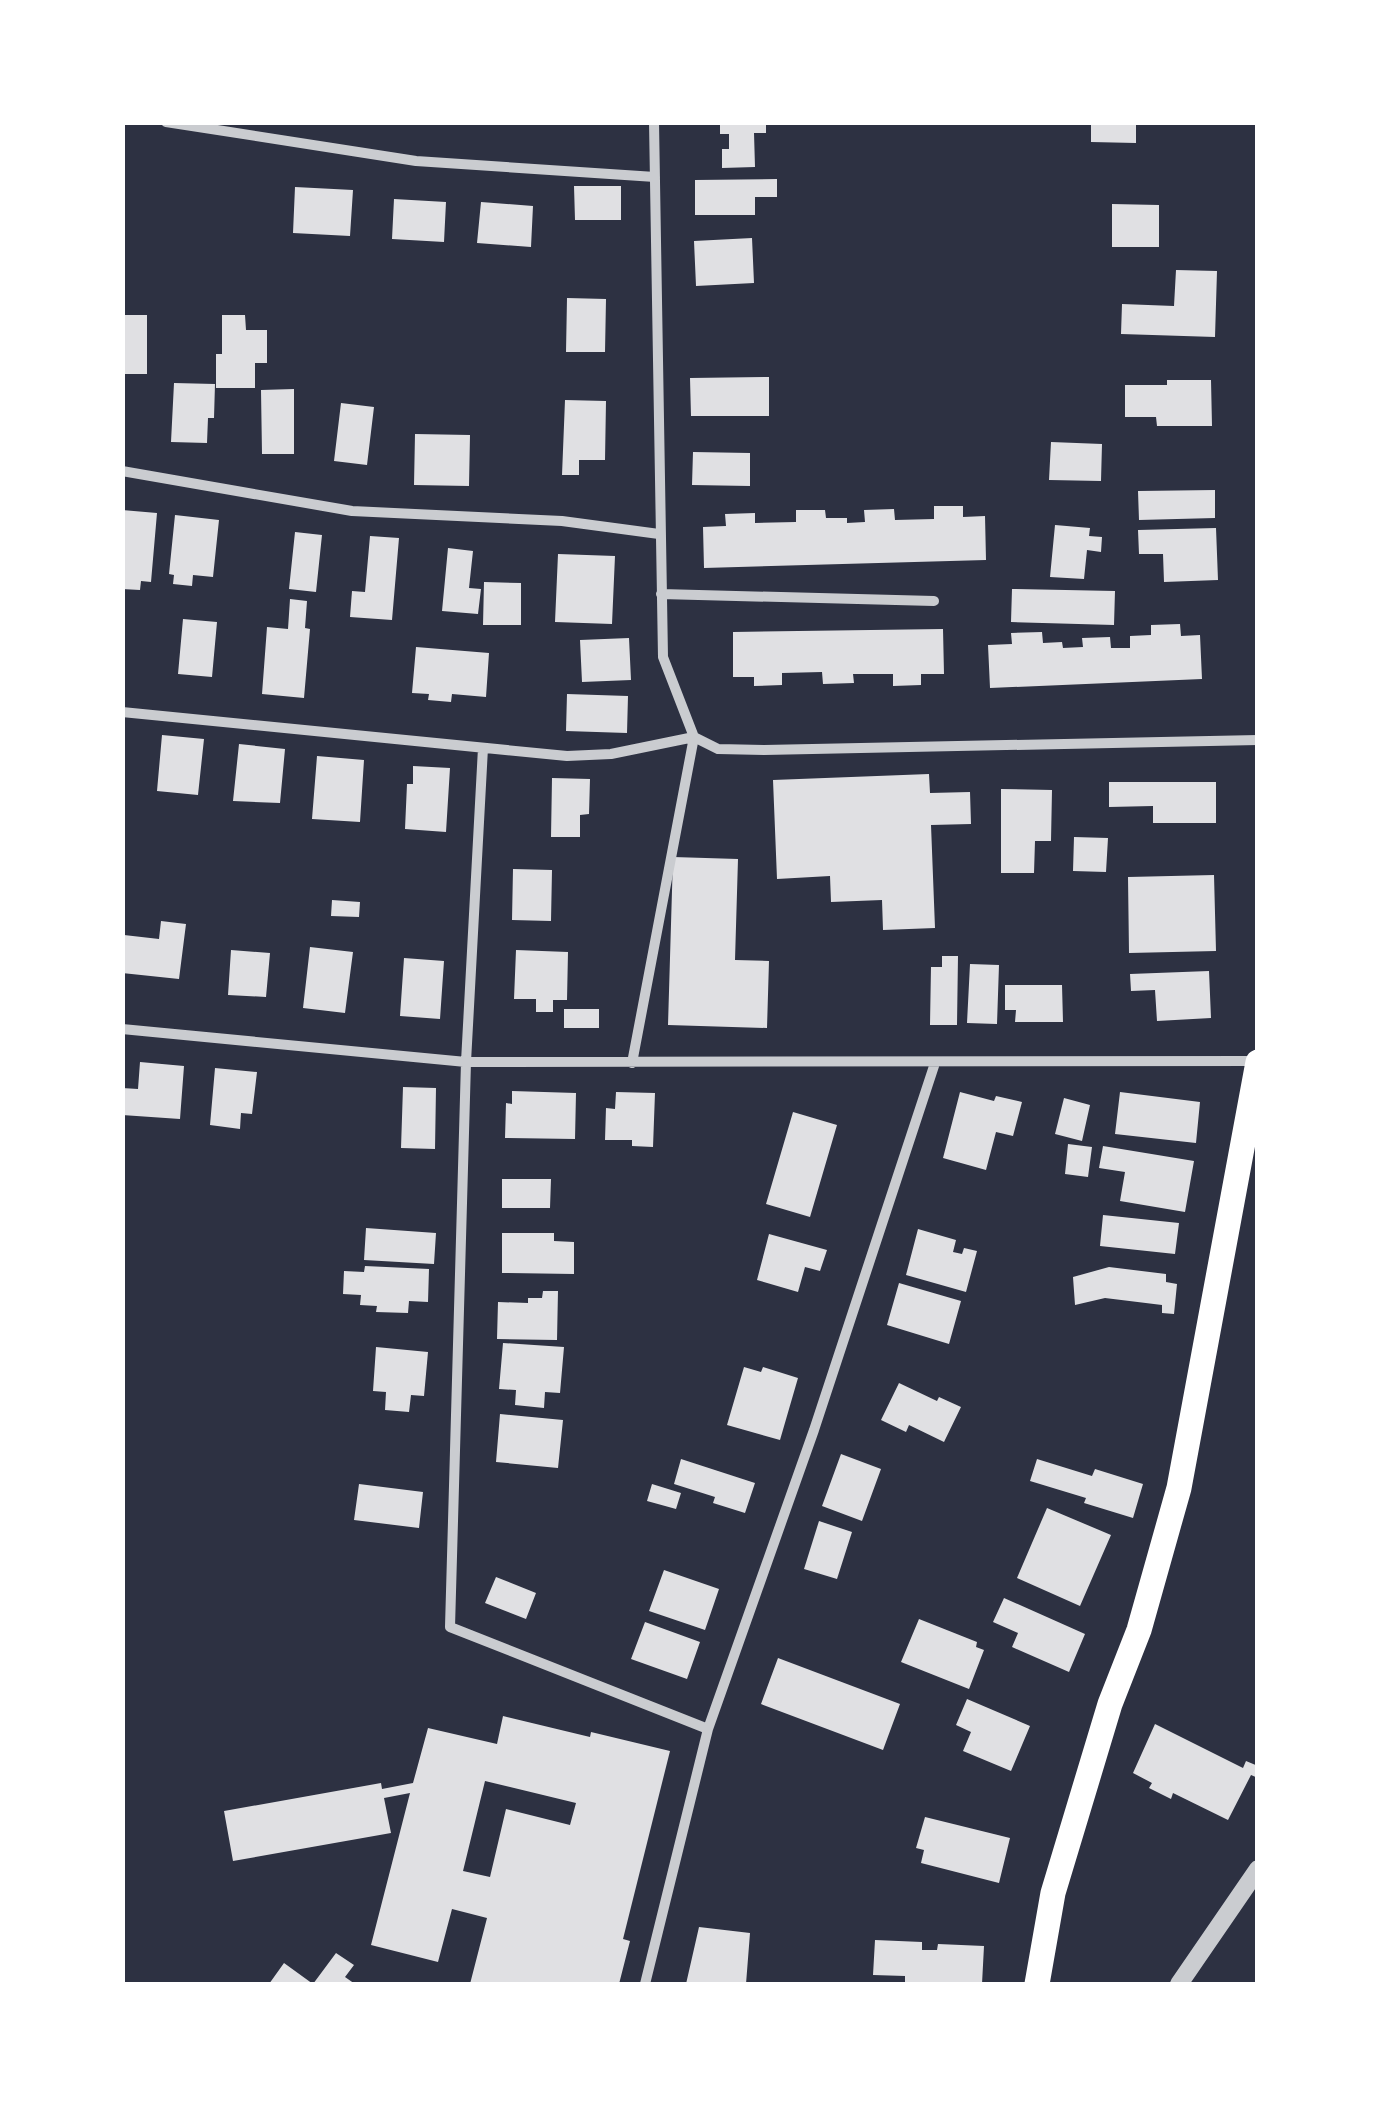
<svg xmlns="http://www.w3.org/2000/svg" width="1380" height="2107" viewBox="0 0 1380 2107" font-family="Signika,sans-serif">
	<style>
		.building { fill: #e0e0e3; fill-rule: evenodd }
		.lines { fill: none; stroke-linecap: round; stroke-linejoin: round }
		.minor { stroke: #caccd0; stroke-width: 10 }
		.tertiary { stroke: #caccd0; stroke-width: 18 }
		.primary { stroke: #fff; stroke-width: 25 }
	</style>
	<rect width="100%" height="100%" fill="#2d3142"/>
	<path class="building" d="M720,122H766V133H754L755,167L722,168V149H729V134H720Z
		M1091,122H1136V143L1091,142Z
		M777,179V197H755V215H695V180Z
		M574,186H621V220H575Z
		M295,187L353,190L350,236L293,233Z
		M394,199L446,202L444,242L392,239Z
		M481,202L533,206L531,247L477,243Z
		M1112,204L1159,205V247H1112Z
		M752,238L754,283L696,286L694,241Z
		M1176,270L1217,271L1215,337L1121,334L1122,304L1174,306Z
		M567,298L606,299L605,352H566Z
		M122,315H147V374H122Z
		M222,315H245L246,330H267V363H255V388H216V354H222Z
		M769,377V416H691L690,378Z
		M1167,380H1211L1212,426H1157L1156,417H1125V385H1167Z
		M174,383L215,384L214,418H208L207,443L171,442Z
		M294,389V454H262L261,390Z
		M565,400L606,401L605,460H579V475H562Z
		M341,403L374,407L367,465L334,461Z
		M415,434L470,435L469,486L414,485Z
		M1051,442L1102,444L1101,481L1049,480Z
		M693,452L750,453V486L692,485Z
		M1215,490V518L1139,520L1138,491Z
		M934,506H963V517L985,516L986,560L704,568L703,527L726,526L725,514L755,513V523L796,522V510H825L826,518H847V523L865,522L864,510L894,509L895,520L934,519Z
		M122,510L157,513L151,582L141,581L140,590L122,589Z
		M175,515L219,520L213,577L193,575L192,586L173,584L174,575L169,574Z
		M1055,525L1090,528L1089,536L1102,537L1101,552L1087,550L1084,579L1050,577Z
		M1216,528L1218,580L1164,582L1163,554H1139L1138,530Z
		M295,532L322,535L316,592L289,589Z
		M370,536L399,538L392,620L350,617L352,591L365,592Z
		M448,548L473,551L469,588L481,589L478,614L442,611Z
		M558,554L615,556L612,624L555,622Z
		M484,582L521,583V625H483Z
		M1012,589L1115,591L1114,625L1011,622Z
		M290,599L307,601L305,628L310,629L304,698L262,694L267,627L288,629Z
		M183,619L217,622L212,677L178,674Z
		M1180,624L1181,636L1200,635L1202,679L990,688L988,645L1012,644L1011,633L1042,632L1043,643L1062,642L1063,648L1083,647L1082,638L1110,637L1111,648H1130V636L1151,635V625Z
		M943,629L944,674H921V685L893,686V674H853L854,683L823,684L822,672L782,673V685L754,686V677H733V632Z
		M629,638L631,680L582,682L580,640Z
		M416,647L489,653L486,697L452,694L451,702L428,700L429,694L412,693Z
		M567,694L628,696L627,733L566,731Z
		M162,735L204,739L198,795L157,791Z
		M239,744L285,749L280,803L233,801Z
		M317,756L364,760L360,822L312,819Z
		M413,766L450,768L446,832L405,829L407,784H413Z
		M929,774L930,793L970,792L971,824L931,825L935,928L883,930L882,900L831,902L830,876L777,879L773,780Z
		M552,778L590,779L589,814L580,815V837H551Z
		M1109,782H1216V823H1153V806L1109,807Z
		M1001,789L1052,790L1051,841H1035L1034,873H1001Z
		M1074,837L1108,838L1106,872L1073,871Z
		M673,857L738,859L735,960L769,961L767,1028L668,1025Z
		M513,869L552,870L551,921L512,920Z
		M1214,875L1216,951L1129,953L1128,877Z
		M332,900L360,902L359,917L331,916Z
		M161,921L186,924L179,979L122,973L124,935L159,939Z
		M310,947L353,952L345,1013L303,1008Z
		M231,950L270,953L266,997L228,995Z
		M516,950L568,952L567,1000H553V1012H536V999H514Z
		M942,956H958L957,1025H930L931,967H942Z
		M404,958L444,961L440,1019L400,1016Z
		M970,964L999,965L997,1024L967,1023Z
		M1209,971L1211,1018L1157,1021L1155,990L1131,991L1130,974Z
		M1005,985H1062L1063,1022H1015L1016,1010H1005Z
		M564,1009H599V1028H564Z
		M140,1062L184,1066L180,1119L122,1115V1088L138,1089Z
		M215,1068L257,1072L252,1114L241,1113L240,1129L210,1125Z
		M403,1087L436,1088L435,1149L401,1148Z
		M512,1091L576,1093L575,1139L505,1138L506,1103L512,1104Z
		M616,1092L655,1093L653,1147L632,1146V1140H605L606,1108L615,1109Z
		M960,1092L994,1101L996,1096L1022,1102L1013,1136L996,1132L986,1170L943,1158Z
		M1120,1092L1200,1102L1196,1143L1115,1134Z
		M1064,1098L1090,1105L1082,1141L1055,1134Z
		M793,1112L837,1125L810,1217L766,1204Z
		M1068,1144L1092,1147L1088,1177L1065,1174Z
		M1103,1146L1194,1161L1185,1212L1120,1201L1125,1172L1099,1168Z
		M502,1179H551L550,1208H502Z
		M1103,1215L1179,1223L1175,1254L1100,1246Z
		M366,1228L436,1233L434,1264L364,1260Z
		M918,1229L956,1240L953,1252L962,1254L964,1248L977,1251L966,1292L906,1275Z
		M502,1233H554V1241L574,1242V1274L502,1273Z
		M769,1234L827,1250L820,1271L805,1267L798,1292L757,1280Z
		M365,1266L429,1269L428,1302L409,1301L408,1313L376,1312L377,1306L360,1305L361,1295L343,1294L344,1271L364,1272Z
		M1109,1267L1166,1274V1282L1177,1284L1174,1314L1162,1313V1305L1105,1298L1075,1305L1073,1277Z
		M899,1283L961,1301L949,1344L887,1325Z
		M543,1291H558L557,1340L497,1339L498,1302L528,1303V1298H542Z
		M503,1343L564,1347L560,1393L545,1392L544,1408L515,1405L516,1390L499,1389Z
		M376,1347L428,1352L424,1396L411,1395L409,1412L385,1410L386,1392L373,1391Z
		M744,1367L761,1372L763,1367L798,1378L780,1440L727,1425Z
		M899,1383L937,1401L939,1397L961,1407L944,1442L909,1425L906,1432L881,1420Z
		M500,1414L563,1420L558,1468L496,1462Z
		M841,1454L881,1469L862,1521L822,1506Z
		M681,1459L755,1483L745,1513L713,1503L715,1497L674,1484Z
		M1037,1459L1092,1476L1095,1469L1143,1484L1133,1518L1084,1503L1086,1498L1030,1481Z
		M359,1484L423,1492L419,1528L354,1520Z
		M652,1484L681,1493L676,1509L647,1501Z
		M1047,1508L1111,1535L1080,1606L1017,1578Z
		M819,1521L852,1532L837,1579L804,1569Z
		M664,1570L719,1589L705,1630L649,1611Z
		M496,1577L536,1593L526,1619L485,1603Z
		M1004,1598L1085,1634L1069,1672L1012,1647L1018,1633L993,1622Z
		M919,1619L977,1642L976,1647L984,1650L969,1689L901,1662Z
		M645,1622L700,1642L687,1679L631,1659Z
		M778,1658L900,1704L883,1750L761,1704Z
		M967,1699L1030,1726L1011,1771L963,1751L971,1732L956,1725Z
		M503,1716L590,1737L591,1732L670,1751L623,1939L630,1941L619,1984H470L487,1918L452,1909L438,1962L371,1945L410,1793L384,1798L391,1833L233,1861L224,1811L381,1783L382,1789L413,1783L428,1728L497,1744ZM485,1781L576,1803L570,1825L506,1809L490,1877L463,1871Z
		M1155,1724L1243,1768L1246,1761L1258,1766V1778L1251,1775L1228,1820L1173,1793L1171,1799L1149,1788L1152,1783L1133,1773Z
		M925,1817L1010,1838L999,1883L921,1863L924,1850L916,1848Z
		M699,1927L750,1933L746,1984H686Z
		M875,1940L922,1942V1950H937L938,1944L984,1946L982,1984H905V1976L873,1975Z
		M336,1953L354,1965L345,1977L355,1984H269L284,1963L313,1984Z"/>
	<g class="lines">
		<path class="minor" d="M166,122L416,161L655,177
			M122,471L352,511L562,521L659,534
			M661,594L934,601
			M122,712L567,756L611,754L694,737L718,749L764,750L1258,740
			M483,748L466,1062L450,1627L708,1729
			M122,1029L466,1062L1255,1061
			M632,1063L694,737L663,657L654,122
			M645,1984L708,1729L814,1430L935,1063"/>
		<path class="tertiary" d="M1179,1984L1258,1869"/>
		<path class="primary" d="M1037,1984L1053,1893L1110,1704L1139,1630L1179,1488L1258,1062"/>
	</g>
	<rect width="1380" height="2107" fill="none" stroke="#ffffff" stroke-width="250"/>
</svg>
